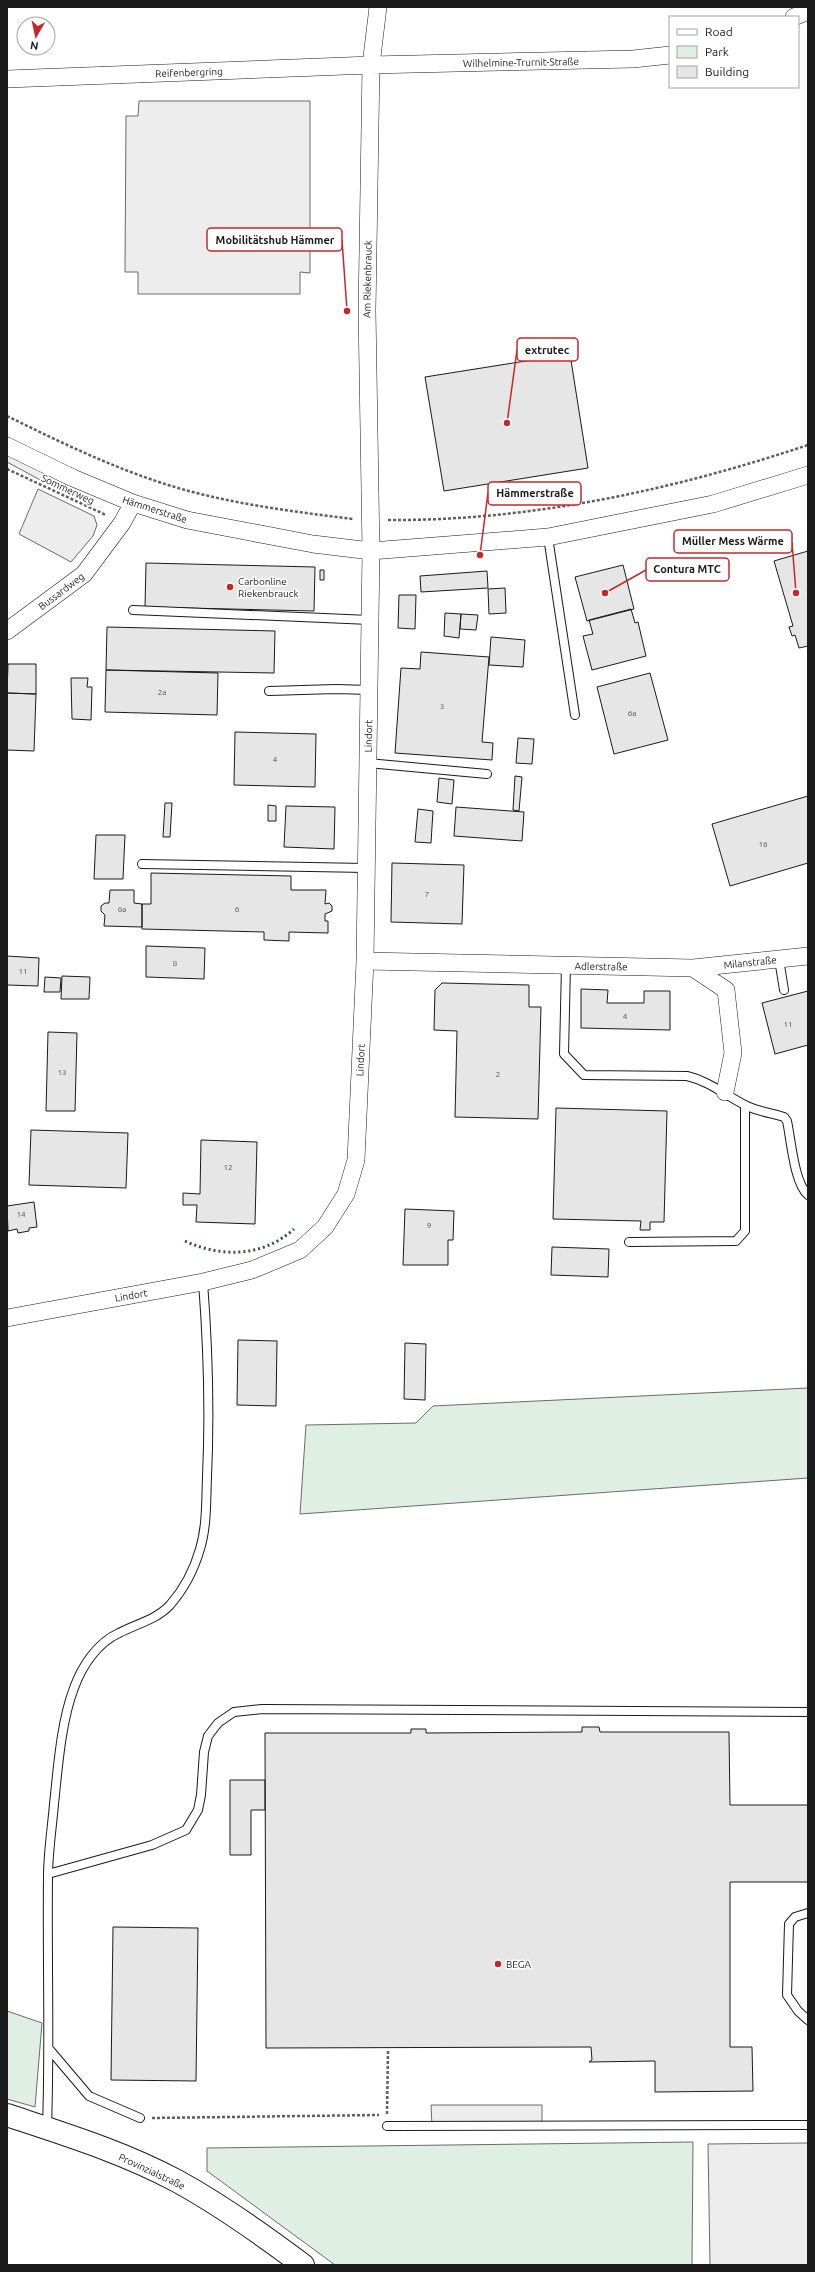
<svg xmlns="http://www.w3.org/2000/svg" width="815" height="2272" viewBox="0 0 815 2272" font-family="Ubuntu,sans-serif">
	<style>
		.green { fill: #e0efe3; stroke: #6a6a6a }
		.parking { fill: #ededed; stroke: #6a6a6a }
		.building { fill: #e6e6e6; stroke: #1a1a1a }
		.lines { fill: none; stroke-linecap: round; stroke-linejoin: round }
		.service-casing { stroke: #1a1a1a; stroke-width: 10 }
		.minor-casing { stroke: #1a1a1a; stroke-width: 18 }
		.primary-casing { stroke: #1a1a1a; stroke-width: 24 }
		.path { stroke: #5f5f5f; stroke-width: 2.5; stroke-dasharray: 3 2; stroke-linecap: butt }
		.service { stroke: #fff; stroke-width: 8 }
		.minor { stroke: #fff; stroke-width: 17 }
		.primary { stroke: #fff; stroke-width: 22 }
		.hedge { stroke: #2b5a34; stroke-width: 3; stroke-dasharray: 2 3; stroke-linecap: butt }
		.poi-dot { fill: #c62828; stroke: #fff; stroke-width: 1.5 }
		.labels { text-anchor: middle; stroke-width: 3; stroke-linejoin: round; paint-order: stroke }
		.number-label { font-size: 8px; fill: #4d4d4d }
		.street-label { font-size: 10px; fill: #1a1a1a; stroke: #fff }
		.poi-label { font-size: 10px; fill: #1a1a1a; stroke: #fff; text-anchor: start }
		.leader { fill: none; stroke: #c62828; stroke-width: 1.5 }
		.callout-dot { fill: #c62828; stroke: #fff; stroke-width: 1.5 }
		.callout { fill: #fff; stroke: #c62828; stroke-width: 1.5 }
		.callout-label { font-size: 11px; text-anchor: middle; font-weight: bold; fill: #1a1a1a }
	</style>
	<rect width="100%" height="100%" fill="#fff"/>
	<path class="green" d="M808,1388V1478L300,1514L306,1425L416,1423L433,1406Z
		M7,2011L42,2023L35,2107L7,2099Z
		M693,2142L692,2265H335L207,2171V2148Z"/>
	<path class="parking" d="M139,101H310V273L300,272V294H138V272H125L126,116H138Z
		M7,454L68,485L50,484L42,481L7,462Z
		M38,489L94,516L97,525L93,536L71,562L19,534Z
		M431,2105H542V2126H432Z
		M808,2143V2265H710L708,2144Z"/>
	<path class="building" d="M570,354L588,468L444,491L425,377Z
		M808,551V646L799,648L795,635L792,636L789,627L793,626L774,561Z
		M146,563L315,567L314,611L145,607Z
		M623,565L634,609L587,621L575,577Z
		M320,570H324V580H320Z
		M487,571L488,588L421,592L420,576Z
		M505,588L506,613L489,614L488,589Z
		M399,595H416L415,629L398,628Z
		M631,609L635,623L638,622L646,656L592,670L583,636L593,634L589,620Z
		M445,613L461,614L459,638L444,636Z
		M461,614L478,615L476,630L460,629Z
		M107,627L275,631L274,673L106,670Z
		M491,637L525,640L523,667L489,665Z
		M421,652L489,657L482,742L493,743L492,760L395,753L401,668L420,669Z
		M8,664H36V694L7,693Z
		M106,670L218,673L217,715L105,712Z
		M650,673L668,740L614,754L597,687Z
		M71,678H88L87,687H92L91,720L72,719Z
		M7,693L36,694L34,751L7,750Z
		M235,732L316,734L315,787L234,785Z
		M518,738L534,739L532,764L516,763Z
		M515,776L522,777L519,811L513,810Z
		M439,778L454,780L452,804L437,802Z
		M808,796V863L730,886L712,824Z
		M165,803H172L170,837H163Z
		M268,805L276,806V821H268Z
		M286,806L335,807L334,849L284,847Z
		M456,807L524,812L522,841L454,836Z
		M418,809L433,811L431,843L415,842Z
		M96,835H125L123,879H94Z
		M392,863L464,865L462,924L391,922Z
		M151,873L291,876V890H326L325,904L329,903L332,906V911L325,914V921H328V933L289,932V941L264,940V932L142,929V904H151Z
		M110,890H134V903L142,904V927L104,926L105,915L101,911V906L105,903H109Z
		M146,946L205,948L204,979L146,977Z
		M7,956L39,958L38,986L7,985Z
		M62,976L90,977L89,999H61Z
		M45,977L61,978L60,992H44Z
		M442,983L529,985V1007H541L538,1119L455,1117L457,1031L434,1030L435,990Z
		M581,989L608,990L607,1003H644V991H670V1030L581,1028Z
		M808,991V1045L775,1054L762,1003Z
		M48,1032L77,1033L75,1111H46Z
		M556,1108L667,1111L664,1222H650V1230H640L641,1221L553,1219Z
		M31,1130L128,1133L126,1188L29,1185Z
		M201,1140L257,1142L255,1224L196,1222L197,1205H183V1193L200,1194Z
		M34,1202L37,1227L29,1228V1231L18,1233L17,1229L8,1231L7,1206Z
		M405,1209L454,1211L453,1240H448V1265H403Z
		M552,1247L609,1249L608,1277L551,1275Z
		M238,1340L277,1341L276,1406L237,1405Z
		M405,1343L426,1344L425,1400L404,1399Z
		M582,1727H599L600,1732H729L730,1805H808V1882H730V2047H752L753,2091L655,2092V2061L589,2062L592,2060L591,2047L266,2048L265,1733H411V1729H426V1733L582,1732Z
		M230,1780H265V1810H251V1855H230Z
		M113,1927L198,1928L196,2081L111,2080Z"/>
	<g class="lines">
		<g class="service-casing">
			<path id="service" d="M548,537L575,715
				M133,610L370,620
				M269,691L336,689L369,690
				M368,763L487,774
				M142,864L366,868
				M779,959L784,990
				M566,965L564,1054L584,1075L687,1076C709,1081 725,1095 745,1105C756,1111 771,1113 784,1117L787,1121C791,1139 794,1183 808,1195
				M629,1242L736,1241L745,1231V1105
				M48,1874L152,1845L186,1830L198,1810L201,1795L204,1752L208,1736L218,1723L234,1712L262,1709L808,1712
				M808,1913L795,1917L789,1924L787,1995L798,2011L808,2020
				M50,2050L89,2096L140,2118
				M387,2126L808,2125
				M47,2127C50,2043 47,1960 48,1877C48,1853 52,1828 54,1804C58,1767 61,1722 74,1688C82,1666 97,1643 119,1633C136,1624 156,1620 170,1605C184,1589 194,1570 200,1549C207,1526 206,1501 207,1477C210,1412 208,1347 203,1282"/>
		</g>
		<g class="minor-casing">
			<path id="minor" d="M794,17L808,11
				M7,79L371,65L633,59L670,55
				M7,446L73,478L133,503L187,520L313,544L371,551L548,537L713,504L808,475
				M7,631L84,574L122,523L133,503
				M365,961L693,968L726,990L733,1053L725,1092
				M693,968L808,956
				M7,1318L203,1282L252,1270L300,1250L325,1227L346,1194L356,1160L365,961L371,551L367,311L371,65L378,7"/>
		</g>
		<g class="primary-casing">
			<path id="primary" d="M7,2115C64,2134 123,2152 177,2181C221,2205 263,2235 303,2265"/>
		</g>
		<path class="path" d="M7,416C72,448 138,480 209,496C256,507 305,513 353,519
			M7,469L106,515
			M388,520C530,521 673,490 808,445
			M387,2114L388,2049
			M152,2118L379,2115"/>
		<use href="#service" class="service"/>
		<use href="#minor" class="minor"/>
		<use href="#primary" class="primary"/>
		<path class="hedge" d="M185,1241C222,1258 263,1257 294,1229"/>
	</g>
	<g class="poi-dot">
		<circle cx="230" cy="587" r="4"/>
		<circle cx="498" cy="1964" r="4"/>
	</g>
	<g class="labels">
		<g class="number-label">
			<text x="162" y="695">2a</text>
			<text x="442" y="709">3</text>
			<text x="632" y="716">6a</text>
			<text x="275" y="762">4</text>
			<text x="763" y="847">16</text>
			<text x="427" y="897">7</text>
			<text x="122" y="912">6a</text>
			<text x="237" y="912">6</text>
			<text x="175" y="966">8</text>
			<text x="23" y="974">11</text>
			<text x="625" y="1019">4</text>
			<text x="788" y="1027">11</text>
			<text x="62" y="1075">13</text>
			<text x="498" y="1077">2</text>
			<text x="228" y="1170">12</text>
			<text x="21" y="1217">14</text>
			<text x="429" y="1228">9</text>
		</g>
		<g class="street-label">
			<text transform="translate(521 62) rotate(-1)" y="4">Wilhelmine-Trurnit-Straße</text>
			<text transform="translate(189 72) rotate(-2)" y="4">Reifenbergring</text>
			<text transform="translate(367 279) rotate(-89)" y="4">Am Riekenbrauck</text>
			<text transform="translate(68 489) rotate(25)" y="4">Sommerweg</text>
			<text transform="translate(155 509) rotate(18)" y="4">Hämmerstraße</text>
			<text transform="translate(61 591) rotate(-37)" y="4">Bussardweg</text>
			<text transform="translate(368 736) rotate(-89)" y="4">Lindort</text>
			<text transform="translate(750 962) rotate(-6)" y="4">Milanstraße</text>
			<text transform="translate(601 966) rotate(1)" y="4">Adlerstraße</text>
			<text transform="translate(360 1060) rotate(-87)" y="4">Lindort</text>
			<text transform="translate(131 1295) rotate(-10)" y="4">Lindort</text>
			<text transform="translate(152 2171) rotate(25)" y="4">Provinzialstraße</text>
		</g>
		<g class="poi-label">
			<text x="238" y="585">Carbonline<tspan x="238" dy="12">Riekenbrauck</tspan></text>
			<text x="506" y="1968">BEGA</text>
		</g>
	</g>
	<path class="leader" d="M347 311L342 240M507 423L517 350M480 555L488 493M796 593L792 542M605 593L646 570"/>
	<g class="callout-dot">
		<circle cx="347" cy="311" r="4"/>
		<circle cx="507" cy="423" r="4"/>
		<circle cx="480" cy="555" r="4"/>
		<circle cx="796" cy="593" r="4"/>
		<circle cx="605" cy="593" r="4"/>
	</g>
	<g class="callout">
		<rect x="207" y="228" width="135" height="23" rx="4"/>
		<rect x="517" y="338" width="61" height="23" rx="4"/>
		<rect x="488" y="482" width="93" height="23" rx="4"/>
		<rect x="674" y="530" width="118" height="23" rx="4"/>
		<rect x="646" y="558" width="83" height="23" rx="4"/>
	</g>
	<g class="callout-label">
		<text x="275" y="244">Mobilitätshub Hämmer</text>
		<text x="547" y="354">extrutec</text>
		<text x="535" y="497">Hämmerstraße</text>
		<text x="733" y="545">Müller Mess Wärme</text>
		<text x="687" y="573">Contura MTC</text>
	</g>
	<rect width="815" height="2272" fill="none" stroke="#1a1a1a" stroke-width="16"/>
	<rect x="669" y="16" width="130" height="72" fill="#ffffff" stroke="#a3a3a3"/>
	<rect x="677" y="29" width="20" height="6" fill="#ffffff" stroke="#a3a3a3"/>
	<text x="705" y="36" font-size="12" fill="#1a1a1a">Road</text>
	<rect x="677" y="46" width="20" height="12" fill="#e0efe3" stroke="#a3a3a3"/>
	<text x="705" y="56" font-size="12" fill="#1a1a1a">Park</text>
	<rect x="677" y="66" width="20" height="12" fill="#e6e6e6" stroke="#a3a3a3"/>
	<text x="705" y="76" font-size="12" fill="#1a1a1a">Building</text>
	<g transform="translate(36 36) rotate(189)"><circle r="19" fill="#ffffff" stroke="#a3a3a3"/>
	<path d="M0-3L7 15L0 10L-7 15Z" fill="#c62828"/>
	<text y="-6" font-size="11" font-weight="bold" text-anchor="middle" fill="#1a1a1a">N</text>
	</g>
</svg>
